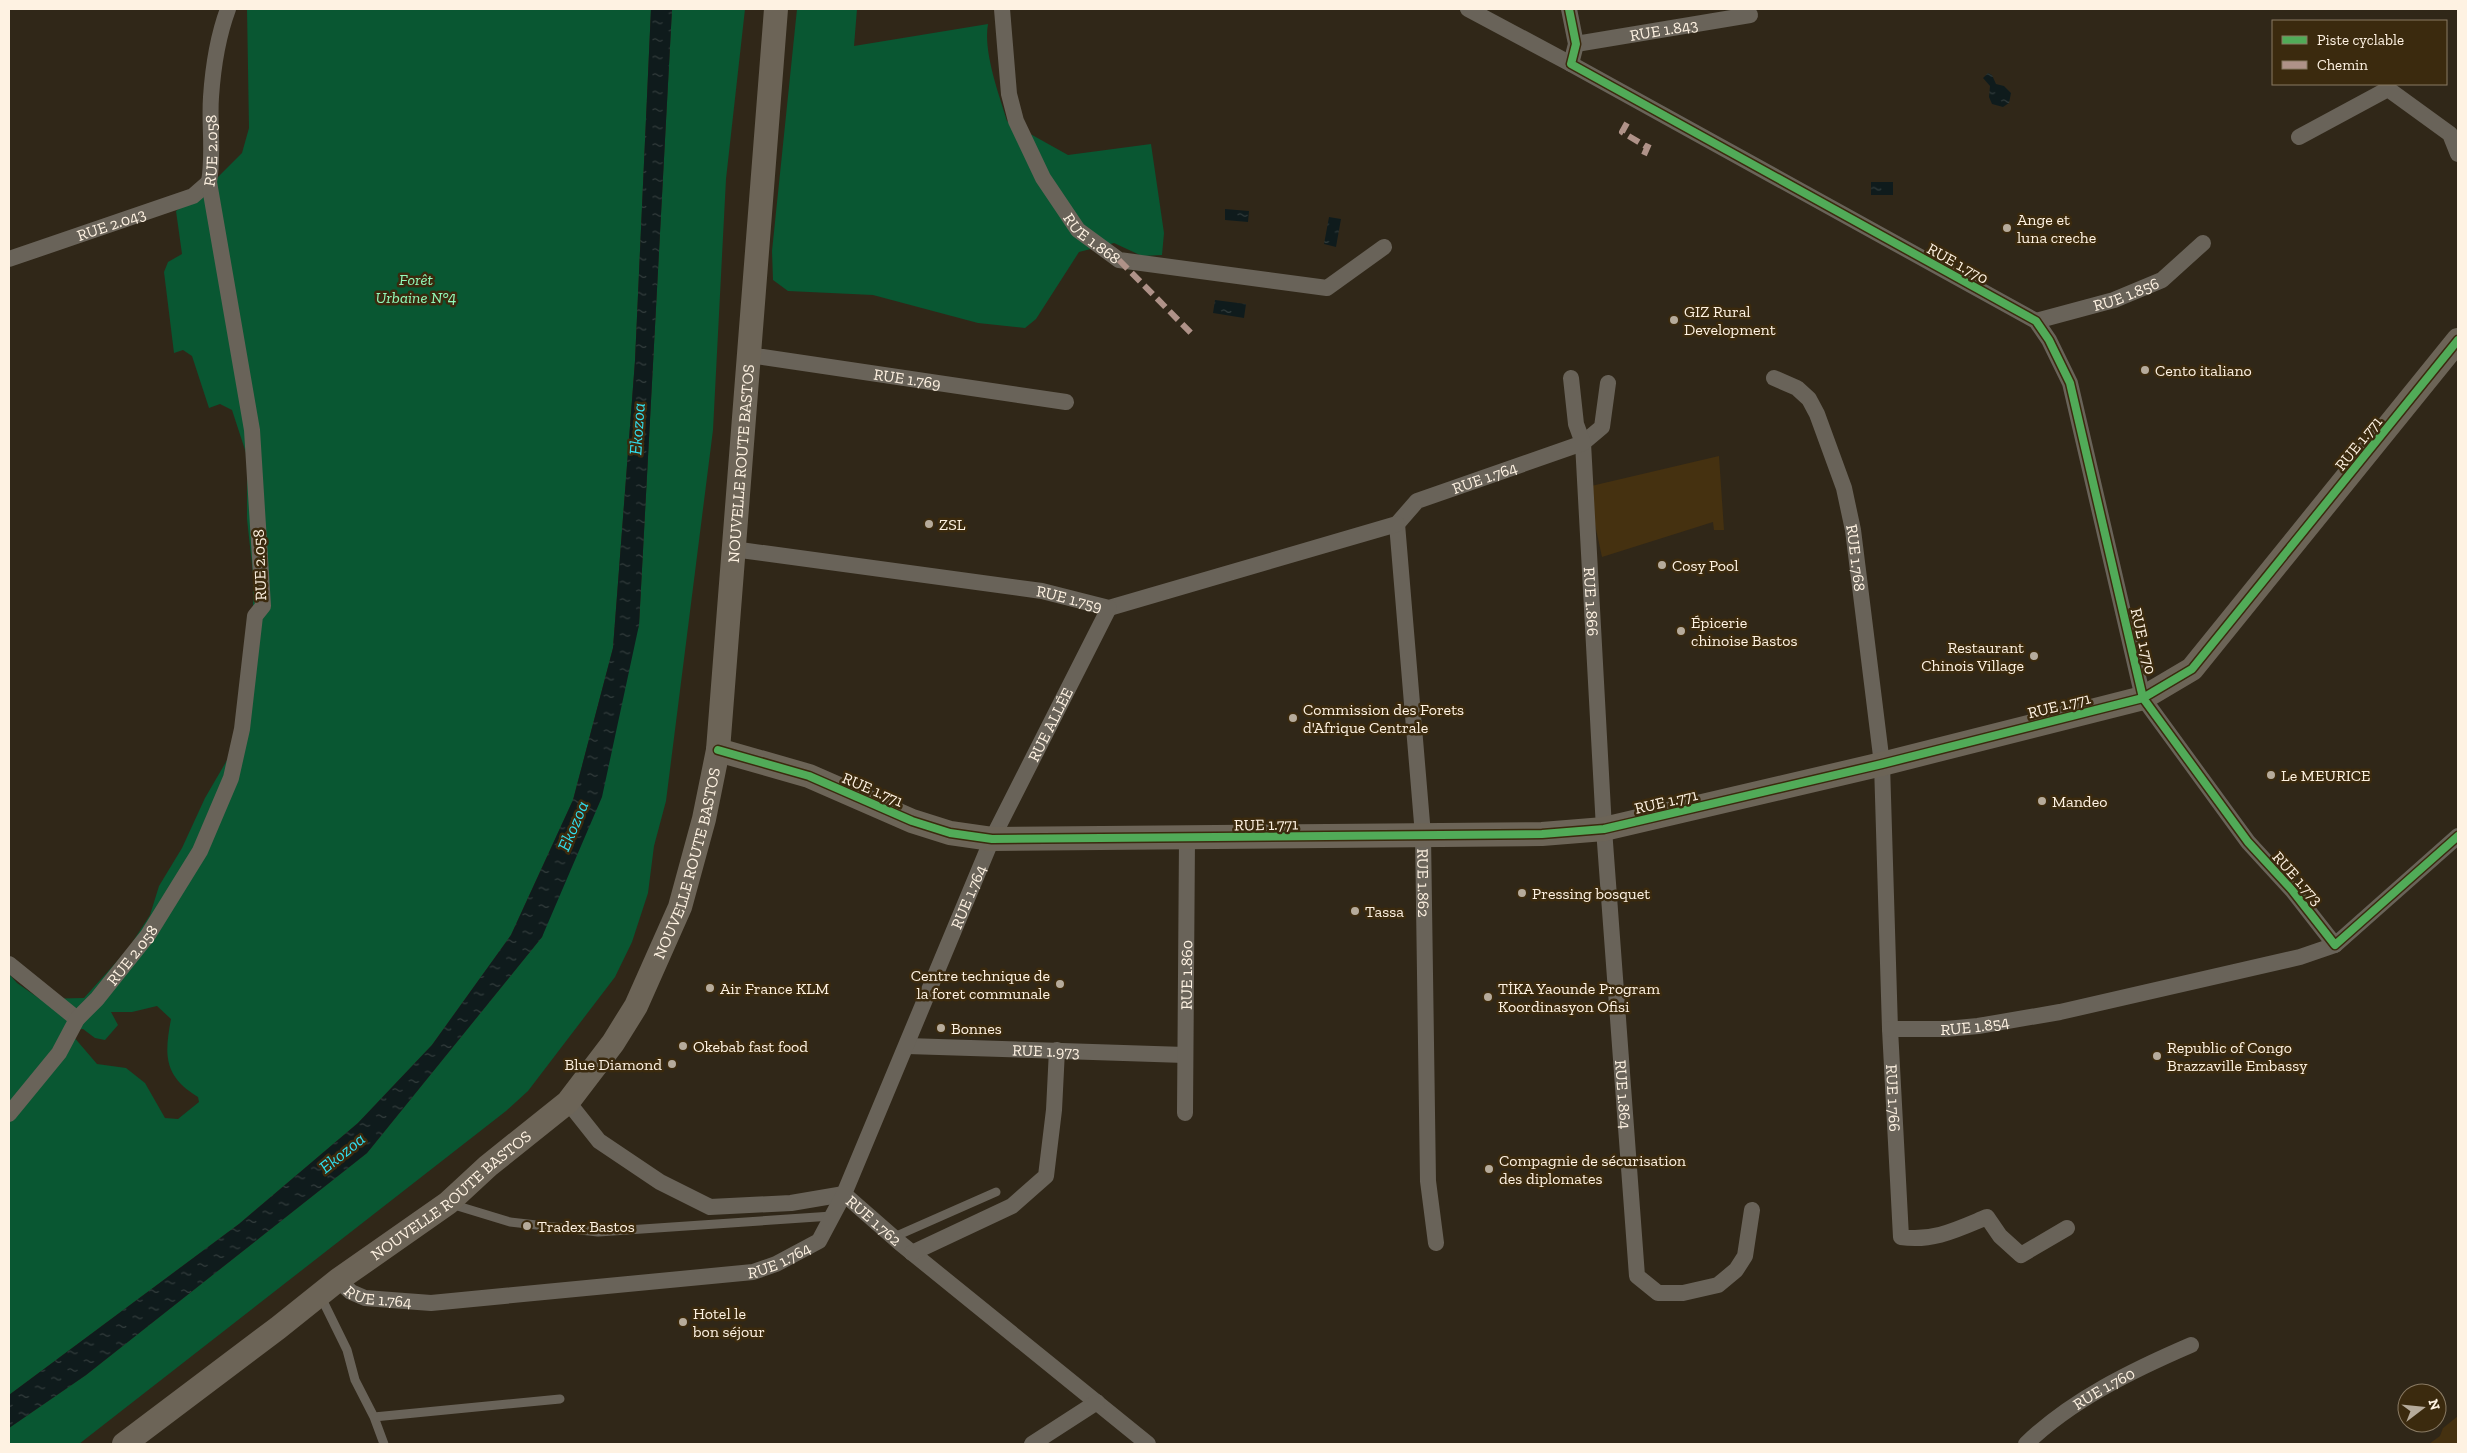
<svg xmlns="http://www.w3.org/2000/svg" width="2467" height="1453" viewBox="0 0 2467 1453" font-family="'Zilla Slab',serif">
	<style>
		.built { fill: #453110 }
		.grass { fill: #095732; fill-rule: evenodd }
		.water { fill: url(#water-ripples) }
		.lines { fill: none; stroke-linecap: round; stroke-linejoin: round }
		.lane { stroke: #696359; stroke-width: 9 }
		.street { stroke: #696359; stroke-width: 16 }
		.secondary { stroke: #6c6457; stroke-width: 24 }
		.quiet { stroke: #af9288; stroke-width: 6; stroke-dasharray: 12 6; stroke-linecap: butt }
		.cycleway-casing { stroke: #3b2a0e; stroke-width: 11 }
		.cycleway { stroke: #51ab58; stroke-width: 8 }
		.poi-dot { fill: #b6ab9b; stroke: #3b2a0e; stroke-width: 2 }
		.labels { text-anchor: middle; stroke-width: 5; stroke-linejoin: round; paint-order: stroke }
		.street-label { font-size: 16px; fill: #fef2e2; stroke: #3b2a0e }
		.poi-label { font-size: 16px; fill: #fef2e2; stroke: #3b2a0e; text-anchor: start }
		.park-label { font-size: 16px; font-style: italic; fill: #93fcbc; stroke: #3b2a0e }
		.water-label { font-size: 18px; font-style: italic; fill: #30deef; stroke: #3b2a0e }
	</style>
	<defs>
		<pattern id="water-ripples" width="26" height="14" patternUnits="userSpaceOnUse" patternTransform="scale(1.25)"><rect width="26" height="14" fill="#0f1b1c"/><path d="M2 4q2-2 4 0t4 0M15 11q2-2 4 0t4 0" fill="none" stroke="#333d3d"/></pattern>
	</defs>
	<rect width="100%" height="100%" fill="#302718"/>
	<path class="built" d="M1719,456L1724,530H1714L1713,522L1602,557L1587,487Z
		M2458,1416V1444H2429L2440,1436L2443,1428Z"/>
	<path class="grass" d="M247,9H651L635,361L613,648L573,800L511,935L432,1045L358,1123L239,1224L9,1395V974L17,983L40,999L84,998L128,949L150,915L159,886L182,848L205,798L230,755L253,624V574L247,519V456L232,410L220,404L209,408L192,356L183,350L174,353L164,272L168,262L182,254L176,211L207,188L242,153L249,128ZM157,1006L171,1019C164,1056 164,1076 198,1097L199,1102L178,1119L165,1118L145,1083L126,1068L97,1064L73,1036L78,1029H83L95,1038L105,1040L118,1025L111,1012H132Z
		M672,9H745L726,179L713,430L666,801L654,846L648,893L632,942L615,977L528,1091L506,1111L79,1444H9V1428L86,1375L367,1153L542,937L639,625Z
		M797,9H857L854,46L988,24C983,52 999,94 1007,121L1068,155L1151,144L1164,233L1162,255L1142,256L1114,243L1079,252L1036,319L1025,328L978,323L873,295L788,291L773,280L772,251Z"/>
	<path class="water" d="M651,9H672L639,625L602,797L542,937L367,1153L86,1375L9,1428V1395L239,1224L358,1123L432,1045L511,935L573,800L613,648L635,361Z
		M1988,73L1992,75L1996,84L2004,86L2011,93L2009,103L2003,107L1992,104L1989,97L1990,86L1983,78Z
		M1871,182H1893V195H1871Z
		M1225,209L1249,211L1248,222L1225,220Z
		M1329,217L1341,219L1336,247L1324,244Z
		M1215,300L1246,304L1244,318L1213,313Z"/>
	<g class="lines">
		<path class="lane" d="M451,1204L510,1222L598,1232L832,1216
			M894,1237L996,1192
			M320,1295L347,1350L355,1380L374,1417L384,1444
			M374,1417L560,1399"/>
		<g class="street">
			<path id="s1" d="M1002,9L1009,94L1016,121L1043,178L1078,230L1119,260L1327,288L1384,247"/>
			<path d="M1468,9L1571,64"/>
			<path d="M1569,9L1576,44L1571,64L2036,321L2049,340L2070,383L2143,698L2248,842L2292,890L2335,945L2458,836"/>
			<path id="s2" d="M1576,44L1750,15"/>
			<path d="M2299,137L2388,89L2450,134L2458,154"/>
			<path id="s3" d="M9,259L193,196L209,182"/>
			<path id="s4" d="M2036,321L2114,300L2162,280L2203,243"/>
			<path id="s5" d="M749,355L1066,402"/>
			<path id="s6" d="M1774,378L1797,388L1809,399L1817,414L1844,488L1853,530L1882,764L1890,1029L1901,1237C1933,1242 1958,1229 1987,1217L2000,1236L2021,1255L2067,1228"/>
			<path id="s7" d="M1608,383L1602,427L1583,443L1604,829L1637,1276L1658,1293H1683L1718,1285L1736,1270L1745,1256L1752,1210"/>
			<path id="s8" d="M1397,524L1423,835L1428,1181L1436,1243"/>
			<path id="s9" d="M1397,524L1417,501L1583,443L1576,424L1571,378"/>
			<path id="s10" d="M733,549L1042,591L1109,608L1397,524"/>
			<path d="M9,964L77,1019"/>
			<path id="s11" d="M1890,1029H1946L1978,1026L2060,1012L2300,957L2335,945"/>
			<path id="s12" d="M907,1046L1185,1055"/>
			<path id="s13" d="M568,1102L599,1141L660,1182L710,1207L791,1203L844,1194L900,1243L1148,1444"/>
			<path id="s14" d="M1185,1113L1187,839"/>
			<path id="s15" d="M9,1114L59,1053L77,1019L97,999L148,935L200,851L231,778L242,729L255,616L263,606L252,430L209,182C214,154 209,125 211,97C213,67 218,36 228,9"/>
			<path d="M912,1253L1012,1206L1046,1176L1054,1110L1057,1050"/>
			<path id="s16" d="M338,1280L351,1292L365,1298L431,1303L753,1272L776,1264L819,1241L844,1194L992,839L1109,608"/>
			<path d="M1032,1444L1097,1402"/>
			<path id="s17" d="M2026,1444C2071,1400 2133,1370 2191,1345"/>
		</g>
		<g class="secondary">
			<path d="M718,750L809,776L912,821L950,833L992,839L1542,834L1604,829L1882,764L2143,698L2192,669L2458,340"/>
			<path id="s18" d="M124,1444L278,1328L338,1280L448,1203L488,1166L568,1102L613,1043L636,1006L680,907L704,819L718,750L776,9"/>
		</g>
		<path class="quiet" d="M1627,123L1622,132L1647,147
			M1644,155L1651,139
			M1119,260L1192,334"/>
		<g class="cycleway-casing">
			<path id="cycleway" d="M1569,9L1576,44L1571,64L2036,321L2049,340L2070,383L2143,698L2248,842L2292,890L2335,945L2458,836
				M718,750L809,776L912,821L950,833L992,839L1542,834L1604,829L1882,764L2143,698L2192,669L2458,340"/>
		</g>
		<use href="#cycleway" class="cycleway"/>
	</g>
	<g class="poi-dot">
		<circle cx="2007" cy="228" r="5"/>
		<circle cx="1674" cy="320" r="5"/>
		<circle cx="2145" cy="370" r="5"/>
		<circle cx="929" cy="524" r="5"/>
		<circle cx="1662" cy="565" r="5"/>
		<circle cx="1681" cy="631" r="5"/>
		<circle cx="2034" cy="656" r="5"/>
		<circle cx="1293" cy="718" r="5"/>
		<circle cx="2271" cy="775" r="5"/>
		<circle cx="2042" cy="801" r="5"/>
		<circle cx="1522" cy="893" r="5"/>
		<circle cx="1355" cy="911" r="5"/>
		<circle cx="1060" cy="984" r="5"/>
		<circle cx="710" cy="988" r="5"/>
		<circle cx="1488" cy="997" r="5"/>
		<circle cx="941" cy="1028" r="5"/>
		<circle cx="683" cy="1046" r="5"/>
		<circle cx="2157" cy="1056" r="5"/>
		<circle cx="672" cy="1064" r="5"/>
		<circle cx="1489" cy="1169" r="5"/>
		<circle cx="527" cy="1226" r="5"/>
		<circle cx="683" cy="1322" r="5"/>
	</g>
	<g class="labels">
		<g class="street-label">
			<text dy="6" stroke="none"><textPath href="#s2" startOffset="89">RUE 1.843</textPath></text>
			<text dy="6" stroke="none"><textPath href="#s15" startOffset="1042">RUE 2.058</textPath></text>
			<text dy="6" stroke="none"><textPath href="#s3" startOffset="108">RUE 2.043</textPath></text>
			<text dy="6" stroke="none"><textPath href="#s1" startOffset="255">RUE 1.868</textPath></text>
			<text transform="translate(1958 263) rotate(29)" y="6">RUE 1.770</text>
			<text dy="6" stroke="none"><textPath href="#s4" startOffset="94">RUE 1.856</textPath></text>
			<text dy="6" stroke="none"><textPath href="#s5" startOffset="160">RUE 1.769</textPath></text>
			<text transform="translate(2358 443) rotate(-51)" y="6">RUE 1.771</text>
			<text dy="6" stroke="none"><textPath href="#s18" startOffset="1236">NOUVELLE ROUTE BASTOS</textPath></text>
			<text dy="6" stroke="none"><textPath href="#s9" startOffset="102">RUE 1.764</textPath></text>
			<text dy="6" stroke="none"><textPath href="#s6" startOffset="208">RUE 1.768</textPath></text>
			<text transform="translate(259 565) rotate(-92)" y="6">RUE 2.058</text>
			<text dy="6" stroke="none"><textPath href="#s10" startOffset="340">RUE 1.759</textPath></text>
			<text dy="6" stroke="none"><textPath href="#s7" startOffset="228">RUE 1.866</textPath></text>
			<text transform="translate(2144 641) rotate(77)" y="6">RUE 1.770</text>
			<text transform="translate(2059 705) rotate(-14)" y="6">RUE 1.771</text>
			<text dy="6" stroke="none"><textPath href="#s16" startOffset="1062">RUE ALLÉE</textPath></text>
			<text transform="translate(873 789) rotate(23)" y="6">RUE 1.771</text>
			<text transform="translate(1666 801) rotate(-13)" y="6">RUE 1.771</text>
			<text transform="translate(1266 824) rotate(-1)" y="6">RUE 1.771</text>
			<text dy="6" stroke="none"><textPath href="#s18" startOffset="831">NOUVELLE ROUTE BASTOS</textPath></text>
			<text transform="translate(2298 878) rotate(48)" y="6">RUE 1.773</text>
			<text dy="6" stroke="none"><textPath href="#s8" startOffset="360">RUE 1.862</textPath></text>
			<text dy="6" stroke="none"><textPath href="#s16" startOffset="871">RUE 1.764</textPath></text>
			<text dy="6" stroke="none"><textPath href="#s15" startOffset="202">RUE 2.058</textPath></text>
			<text dy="6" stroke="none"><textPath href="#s14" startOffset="138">RUE 1.860</textPath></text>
			<text dy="6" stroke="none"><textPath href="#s11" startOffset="85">RUE 1.854</textPath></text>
			<text dy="6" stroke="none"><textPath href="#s12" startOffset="139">RUE 1.973</textPath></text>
			<text dy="6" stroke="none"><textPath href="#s7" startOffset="722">RUE 1.864</textPath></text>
			<text dy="6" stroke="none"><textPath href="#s6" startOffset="750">RUE 1.766</textPath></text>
			<text dy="6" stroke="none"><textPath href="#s18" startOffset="411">NOUVELLE ROUTE BASTOS</textPath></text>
			<text dy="6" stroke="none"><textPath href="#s13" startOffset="354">RUE 1.762</textPath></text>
			<text dy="6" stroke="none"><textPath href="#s16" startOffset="451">RUE 1.764</textPath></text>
			<text dy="6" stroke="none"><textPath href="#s16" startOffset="46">RUE 1.764</textPath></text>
			<text dy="6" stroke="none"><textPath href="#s17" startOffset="96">RUE 1.760</textPath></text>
		</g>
		<g class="poi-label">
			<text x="2017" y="225">Ange et<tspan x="2017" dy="18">luna creche</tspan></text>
			<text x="1684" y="317">GIZ Rural<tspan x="1684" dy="18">Development</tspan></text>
			<text x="2155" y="376">Cento italiano</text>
			<text x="939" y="530">ZSL</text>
			<text x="1672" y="571">Cosy Pool</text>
			<text x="1691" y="628">Épicerie<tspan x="1691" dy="18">chinoise Bastos</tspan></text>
			<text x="2024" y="653" text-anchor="end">Restaurant<tspan x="2024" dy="18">Chinois Village</tspan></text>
			<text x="1303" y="715">Commission des Forets<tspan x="1303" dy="18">d'Afrique Centrale</tspan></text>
			<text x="2281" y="781">Le MEURICE</text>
			<text x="2052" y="807">Mandeo</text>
			<text x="1532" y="899">Pressing bosquet</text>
			<text x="1365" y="917">Tassa</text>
			<text x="1050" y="981" text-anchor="end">Centre technique de<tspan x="1050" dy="18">la foret communale</tspan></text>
			<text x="720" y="994">Air France KLM</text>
			<text x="1498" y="994">TİKA Yaounde Program<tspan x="1498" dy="18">Koordinasyon Ofisi</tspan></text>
			<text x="951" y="1034">Bonnes</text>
			<text x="693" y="1052">Okebab fast food</text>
			<text x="2167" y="1053">Republic of Congo<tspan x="2167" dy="18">Brazzaville Embassy</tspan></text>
			<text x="662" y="1070" text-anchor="end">Blue Diamond</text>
			<text x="1499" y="1166">Compagnie de sécurisation<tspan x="1499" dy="18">des diplomates</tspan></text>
			<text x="537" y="1232">Tradex Bastos</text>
			<text x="693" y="1319">Hotel le<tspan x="693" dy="18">bon séjour</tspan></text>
		</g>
		<g class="park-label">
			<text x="416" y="285">Forêt<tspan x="416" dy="18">Urbaine N°4</tspan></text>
		</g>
		<g class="water-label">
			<text transform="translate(637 429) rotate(-86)" y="6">Ekozoa</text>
			<text transform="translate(573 826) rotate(-67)" y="6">Ekozoa</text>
			<text transform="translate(342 1153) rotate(-39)" y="6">Ekozoa</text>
		</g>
	</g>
	<rect width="2467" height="1453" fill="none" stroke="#fef2e2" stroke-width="20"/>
	<rect x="2272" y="20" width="175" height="65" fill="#3b2a0e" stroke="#897a63"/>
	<rect x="2282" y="36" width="25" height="8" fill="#51ab58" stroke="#897a63"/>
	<text x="2317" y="45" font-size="15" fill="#fef2e2">Piste cyclable</text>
	<rect x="2282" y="61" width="25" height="8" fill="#af9288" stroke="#897a63"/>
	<text x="2317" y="70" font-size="15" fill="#fef2e2">Chemin</text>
	<g transform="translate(2422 1408) rotate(74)"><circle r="24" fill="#3b2a0e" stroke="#897a63"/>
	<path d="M0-4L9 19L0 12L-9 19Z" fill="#b6ab9b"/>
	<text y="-8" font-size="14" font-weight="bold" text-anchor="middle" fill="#fef2e2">N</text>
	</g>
</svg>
